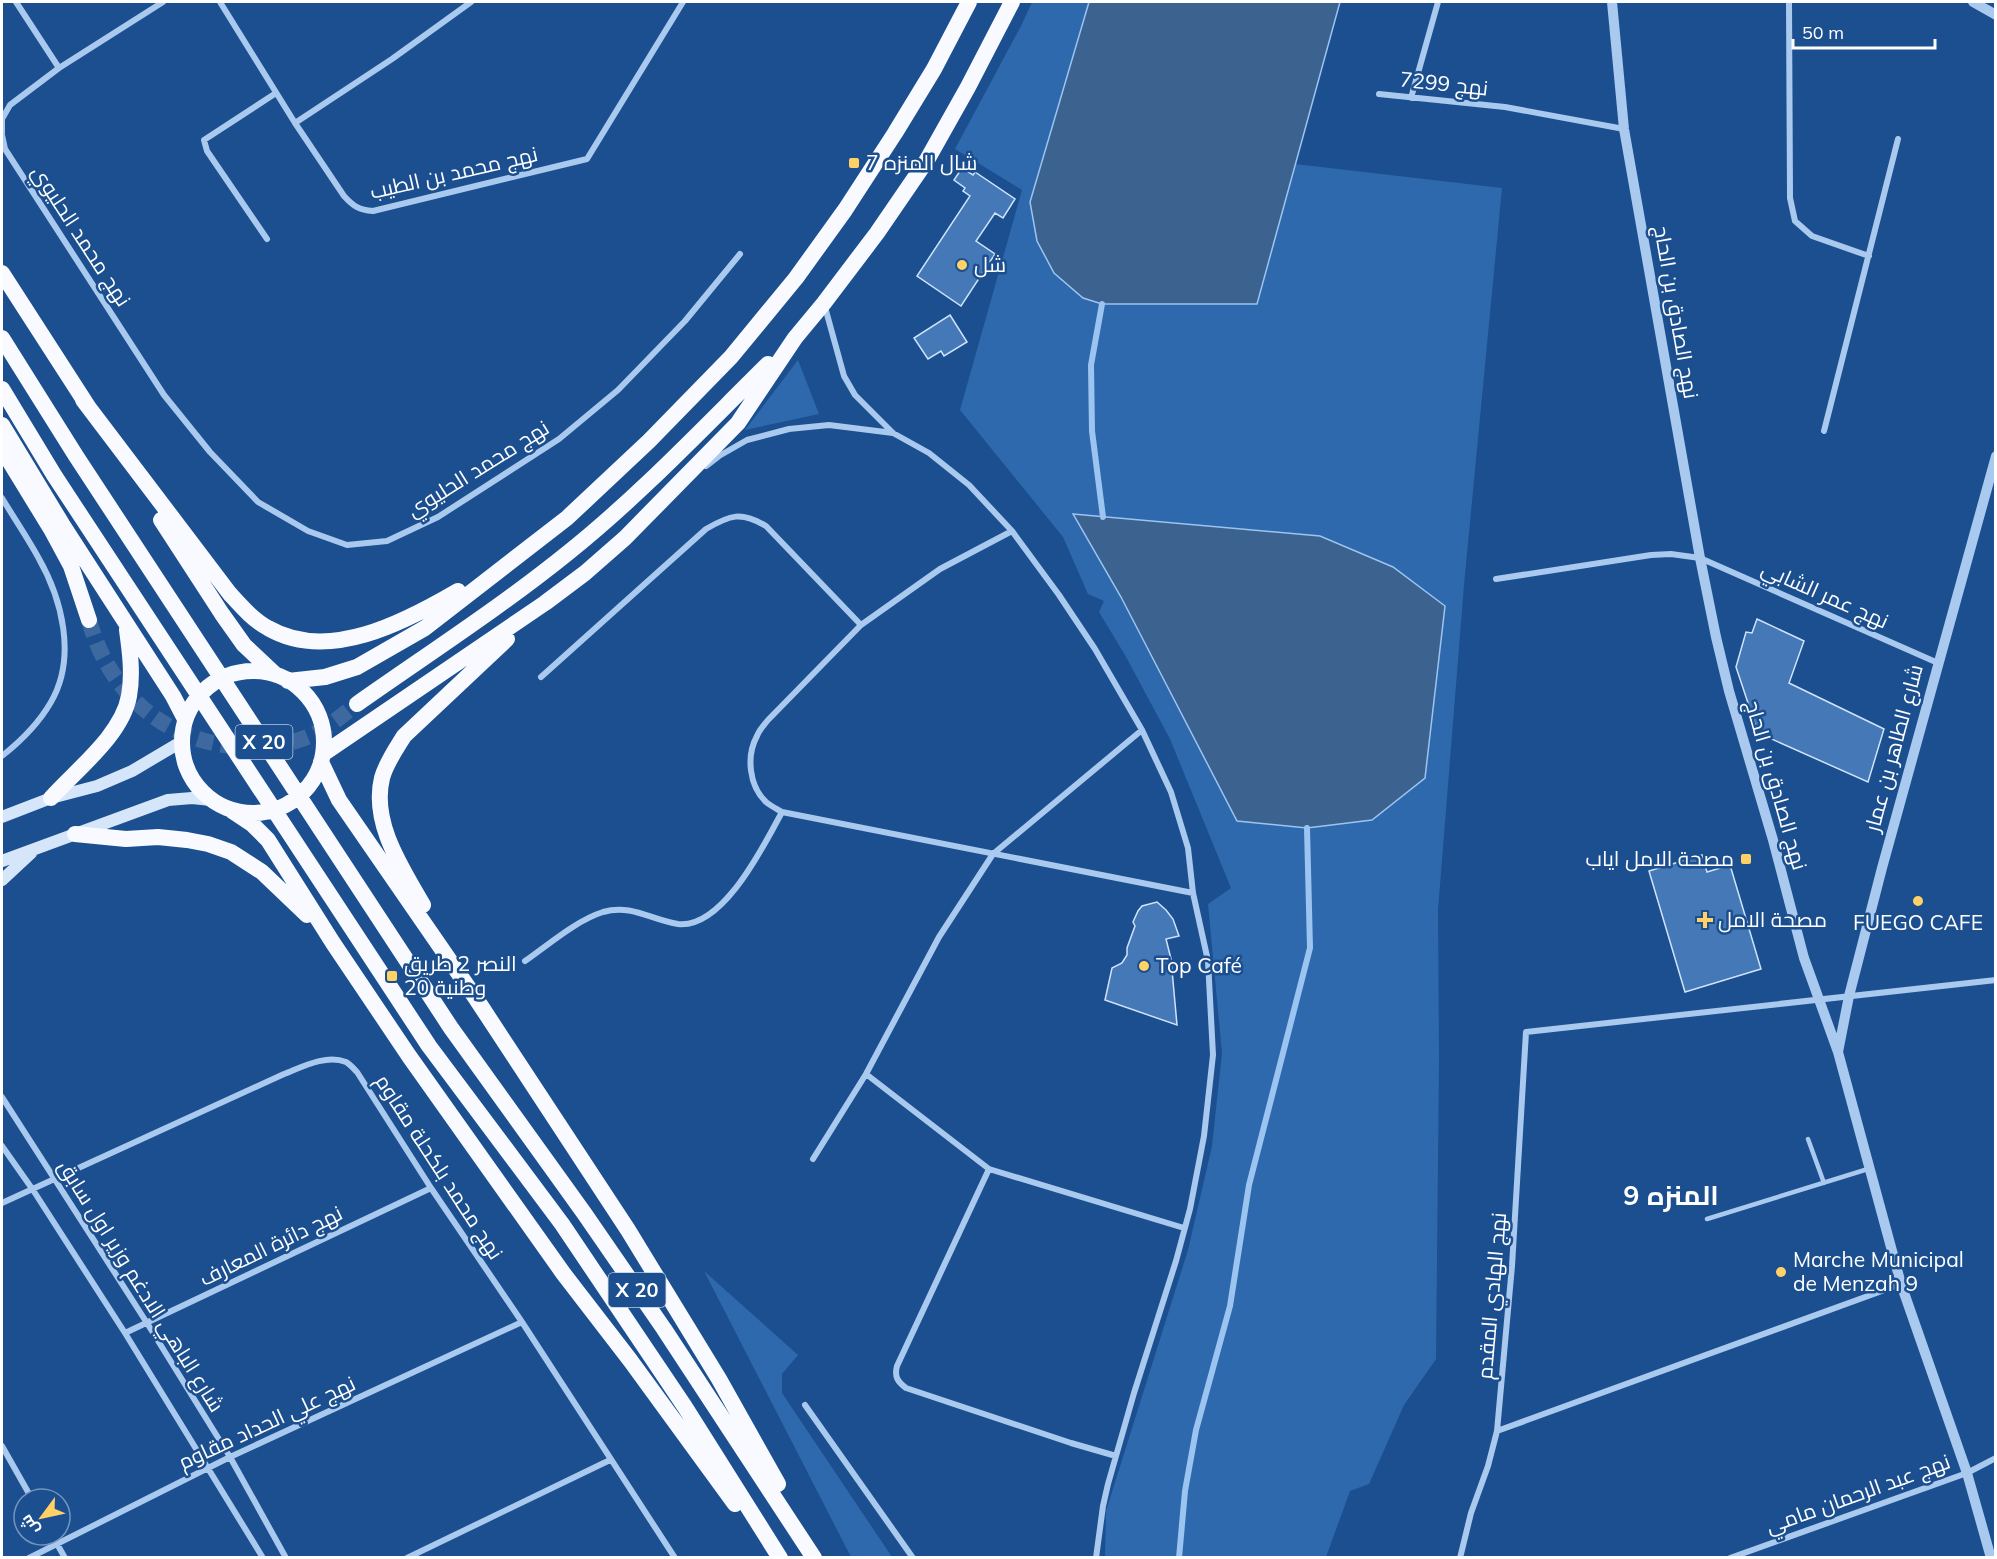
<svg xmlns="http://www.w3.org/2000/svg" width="1997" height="1559" viewBox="0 0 1997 1559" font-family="Mulish,Cairo,sans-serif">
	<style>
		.green { fill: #2e69ad }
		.water { fill: #3c6290; stroke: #9cc4f0; stroke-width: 1.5 }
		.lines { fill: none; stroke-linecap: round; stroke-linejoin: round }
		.stream { stroke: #9cc4f0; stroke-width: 6 }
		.building { fill: #4478b7; stroke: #cfe3fa; stroke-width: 1.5 }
		.trunk-tunnel { stroke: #3d69a0; stroke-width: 16; stroke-dasharray: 16 8; stroke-linecap: butt }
		.service { stroke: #a9c9ee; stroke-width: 4.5 }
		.minor { stroke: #a9c9ee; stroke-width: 6 }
		.tertiary { stroke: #a9c9ee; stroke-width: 10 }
		.secondary { stroke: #d6e6fa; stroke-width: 12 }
		.trunk { stroke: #f8faff; stroke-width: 16 }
		.poi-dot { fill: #ffd166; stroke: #1b4f8f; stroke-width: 2 }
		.labels { text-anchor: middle; stroke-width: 5; stroke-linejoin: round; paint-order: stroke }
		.shield { fill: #1b4f8f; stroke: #bbcadd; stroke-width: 1.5 }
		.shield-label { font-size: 20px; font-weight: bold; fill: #fff }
		.street-label { font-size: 21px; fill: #fff; stroke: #1b4f8f }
		.poi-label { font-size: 21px; fill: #fff; stroke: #1b4f8f; text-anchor: start }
		.district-label { font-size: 27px; font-weight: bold; fill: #fff; stroke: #1b4f8f }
	</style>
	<rect width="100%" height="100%" fill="#1b4f8f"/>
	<path class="green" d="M1032,2H1089L1082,29L1257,304L1295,164L1502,188L1464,585L1438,910L1439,1060L1436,1359L1404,1405L1369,1484L1350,1491L1326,1557H1105L1106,1511L1188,1250L1212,1146L1222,1053L1208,904L1231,888L1170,739L1125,655L1099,612L1104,601L1088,594L1063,537L960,410L1022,190L955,149L1022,24Z
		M798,360L819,414L745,430Z
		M704,1271L798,1355L782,1374V1393L892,1557H851Z"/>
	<path class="water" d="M1089,2H1340L1257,304H1102L1083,298L1054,273L1037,241L1030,202Z
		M1073,514L1320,536L1393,567L1445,606L1425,778L1372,820L1307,828L1237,821L1121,597Z"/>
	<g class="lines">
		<path class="stream" d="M1102,304L1091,365L1092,431L1103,517
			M1179,1558L1185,1491L1196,1430L1230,1306L1249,1185L1310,948L1307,828"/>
	</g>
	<path class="building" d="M962,168L973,175L975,172L1015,199L1003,218L995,213L976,241L995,254L961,306L917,276L970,196L963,191L965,188L954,180Z
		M950,315L967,342L944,356L941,351L928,359L914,338Z
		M1757,619L1804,641L1789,683L1884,729L1868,782L1758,733L1736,667L1746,632L1752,633Z
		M1702,855L1707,872L1730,865L1761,969L1685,992L1649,871Z
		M1157,902L1166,910L1173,919L1179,936L1166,939L1171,959L1177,1025L1105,1000L1112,968L1122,963L1127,955V948L1135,926L1133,922L1138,911L1142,906Z"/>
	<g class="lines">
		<path class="trunk-tunnel" d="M89,620C110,697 172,748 253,747C274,747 297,743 316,733C330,726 344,714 357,704"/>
		<path class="service" d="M1808,1139L1824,1183
			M1707,1219L1868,1169"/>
		<path class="minor" d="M16,2L59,68
			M220,2L295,123L344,196C353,206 359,210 373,211L587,159L683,2
			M1789,2L1790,198L1795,221L1812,236L1869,256
			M1379,94L1505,107L1624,129
			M1411,98L1438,2
			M295,123L392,59L471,2
			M2,133V119L10,105L59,68L163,2
			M2,135L5,149L164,395L210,452L258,502L308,531L347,545L387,541L438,517L559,439L618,390L685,321L740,254
			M267,239L207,151L204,140L276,93
			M825,307L844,376L855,395L893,433L929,453L969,485L1012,531L1059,595L1095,649L1142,730L1171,792L1188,848L1193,893L1208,961L1213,1055L1204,1136L1190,1209L1176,1261L1134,1393L1108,1484L1103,1506L1096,1558
			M1824,431L1898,139
			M706,466L719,456L747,440L789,429L829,425L893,433
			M2,498C14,518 27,537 38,557C62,599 77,657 51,702C39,723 21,741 2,756
			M1012,531L940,569L861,625L768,720C764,725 759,730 757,736C746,756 749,786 766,802C771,806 777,809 782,812L1193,893
			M1496,579L1651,555L1671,554L1700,558L1938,663
			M541,677L706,529C730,515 741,511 766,526L861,625
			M525,961C548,945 577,920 603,912C632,904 651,920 678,924C723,929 764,845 782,812
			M866,1074L989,1169L1184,1228
			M2,1097L147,1323L230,1457L286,1558
			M2,1146L33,1190L125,1333L263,1558
			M813,1159L866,1074L939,937L993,854L1142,730
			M989,1169L897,1366C894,1377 898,1382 906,1388L1071,1443L1116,1456
			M2,1203L284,1074C302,1067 326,1054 346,1062C350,1064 354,1069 357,1072L431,1188L522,1322L675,1558
			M125,1333L431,1188
			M805,1405L913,1558
			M1497,1431L1901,1284
			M2,1446L32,1499
			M52,1535L65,1558
			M29,1558L230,1457L522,1322
			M407,1558L610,1460
			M1460,1558L1471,1513L1488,1466L1497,1431L1512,1266L1526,1032L1996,980
			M1730,1558L1967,1473L1996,1458"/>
		<path class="tertiary" d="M1612,2L1624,129L1700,558L1716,637L1729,691L1773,840L1804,958L1838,1052L1901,1284L1967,1473L1991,1558
			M1973,2L1996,15
			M1838,1052L1849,996L1882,868L1996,456"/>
		<path class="secondary" d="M2,817L51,798L97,786L132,771L181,742
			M2,861L168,800L192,798L211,800
			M2,880L31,853"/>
		<path class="trunk" d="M2,273L89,408
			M2,338L76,456L451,1028L584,1213L664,1329L814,1558
			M2,389L54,475L429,1046L562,1224L685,1407L780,1558
			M83,400L230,594C241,606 253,620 268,628C328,663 405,622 458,591
			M2,425L62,524L173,696L185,719
			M2,449L51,529L71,566L89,620
			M161,520L222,614L244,645L276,675
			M182 742a71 71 0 1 1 142 0a71 71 0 1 1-142 0Z
			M288,681L325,677L357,667L425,628L567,518L649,441L731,357L796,278L845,210L895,133L934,69L969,2
			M357,704C428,654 501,607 569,552C640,495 703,428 768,364
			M323,754L545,603L585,573L625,538L738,423L795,338L824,303L877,233L927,160L968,87L1012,2
			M321,762L339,800L477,1000L628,1230L719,1379L778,1484
			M51,798C77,769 122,735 129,696C133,674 130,652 127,630
			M231,810L252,824L268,840L333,943L409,1056L563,1273L630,1360L735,1504
			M75,834L126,839L158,837L187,840L208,844L231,852L262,872L307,915
			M423,905C402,868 371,823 382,778C386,763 396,749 404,736L507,639"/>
	</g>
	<g class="poi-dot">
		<rect x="848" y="157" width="12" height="12" rx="3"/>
		<circle cx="962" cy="265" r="6"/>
		<rect x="1740" y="853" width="12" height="12" rx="3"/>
		<circle cx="1918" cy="901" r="6"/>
		<path d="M1702 911h6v6h6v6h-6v6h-6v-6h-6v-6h6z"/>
		<circle cx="1144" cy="966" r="6"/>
		<rect x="386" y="970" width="12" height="12" rx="3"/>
		<circle cx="1781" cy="1272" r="6"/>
	</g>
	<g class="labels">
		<g class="shield">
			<rect x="235.5" y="725" width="57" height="34" rx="4.5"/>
			<rect x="608.5" y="1273" width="57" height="34" rx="4.5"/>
		</g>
		<g class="shield-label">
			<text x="264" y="749">X 20</text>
			<text x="637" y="1297">X 20</text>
		</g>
		<g class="street-label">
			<text transform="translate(1444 84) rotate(6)" y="7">نهج 7299</text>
			<text transform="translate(454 173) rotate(-13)" y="7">نهج محمد بن الطيب</text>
			<text transform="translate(81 236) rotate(57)" y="7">نهج محمد الحليوي</text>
			<text transform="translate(1676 312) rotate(80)" y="7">نهج الصادق بن الحاج</text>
			<text transform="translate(478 469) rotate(-32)" y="7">نهج محمد الحليوي</text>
			<text transform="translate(1825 595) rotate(24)" y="7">نهج عمر الشابي</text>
			<text transform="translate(1894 748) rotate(-75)" y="7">شارع الطاهر بن عمار</text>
			<text transform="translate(1776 785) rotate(74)" y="7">نهج الصادق بن الحاج</text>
			<text transform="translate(439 1167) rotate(57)" y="7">نهج محمد بلكحلة مقاوم</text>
			<text transform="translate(271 1246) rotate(-26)" y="7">نهج دائرة المعارف</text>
			<text transform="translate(141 1286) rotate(58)" y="7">شارع الباهي الادغم وزير اول سابق</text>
			<text transform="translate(1492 1296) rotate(-85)" y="7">نهج الهادي المقدم</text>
			<text transform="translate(267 1423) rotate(-25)" y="7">نهج علي الحداد مقاوم</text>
			<text transform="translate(1858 1494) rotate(-20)" y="7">نهج عبد الرحمان مامي</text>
		</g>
		<g class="poi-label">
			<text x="866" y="170">شال المنزه 7</text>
			<text x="974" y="272">شل</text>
			<text x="1734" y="866" text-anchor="end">مصحة الامل اياب</text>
			<text x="1718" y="927">مصحة الامل</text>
			<text x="1918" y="930" text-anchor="middle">FUEGO CAFE</text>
			<text x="404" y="971">النصر 2 طريق<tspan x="404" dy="24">وطنية 20</tspan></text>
			<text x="1156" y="973">Top Café</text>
			<text x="1793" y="1267">Marche Municipal<tspan x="1793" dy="24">de Menzah 9</tspan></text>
		</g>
		<g class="district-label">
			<text x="1671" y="1205">المنزه 9</text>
		</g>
	</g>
	<rect width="1997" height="1559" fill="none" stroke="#ffffff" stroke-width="6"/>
	<g transform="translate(42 1517) rotate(237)"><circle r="28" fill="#1b4f8f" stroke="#7695bc" stroke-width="1.5"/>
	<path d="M0-4.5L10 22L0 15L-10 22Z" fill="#ffd166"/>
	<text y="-9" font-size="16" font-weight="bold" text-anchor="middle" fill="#ffffff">ش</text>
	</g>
	<path d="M1793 39v9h142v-9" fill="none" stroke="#ffffff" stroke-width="3"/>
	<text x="1802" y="39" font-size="18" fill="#ffffff" stroke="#1b4f8f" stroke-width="4.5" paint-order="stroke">50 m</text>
</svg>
